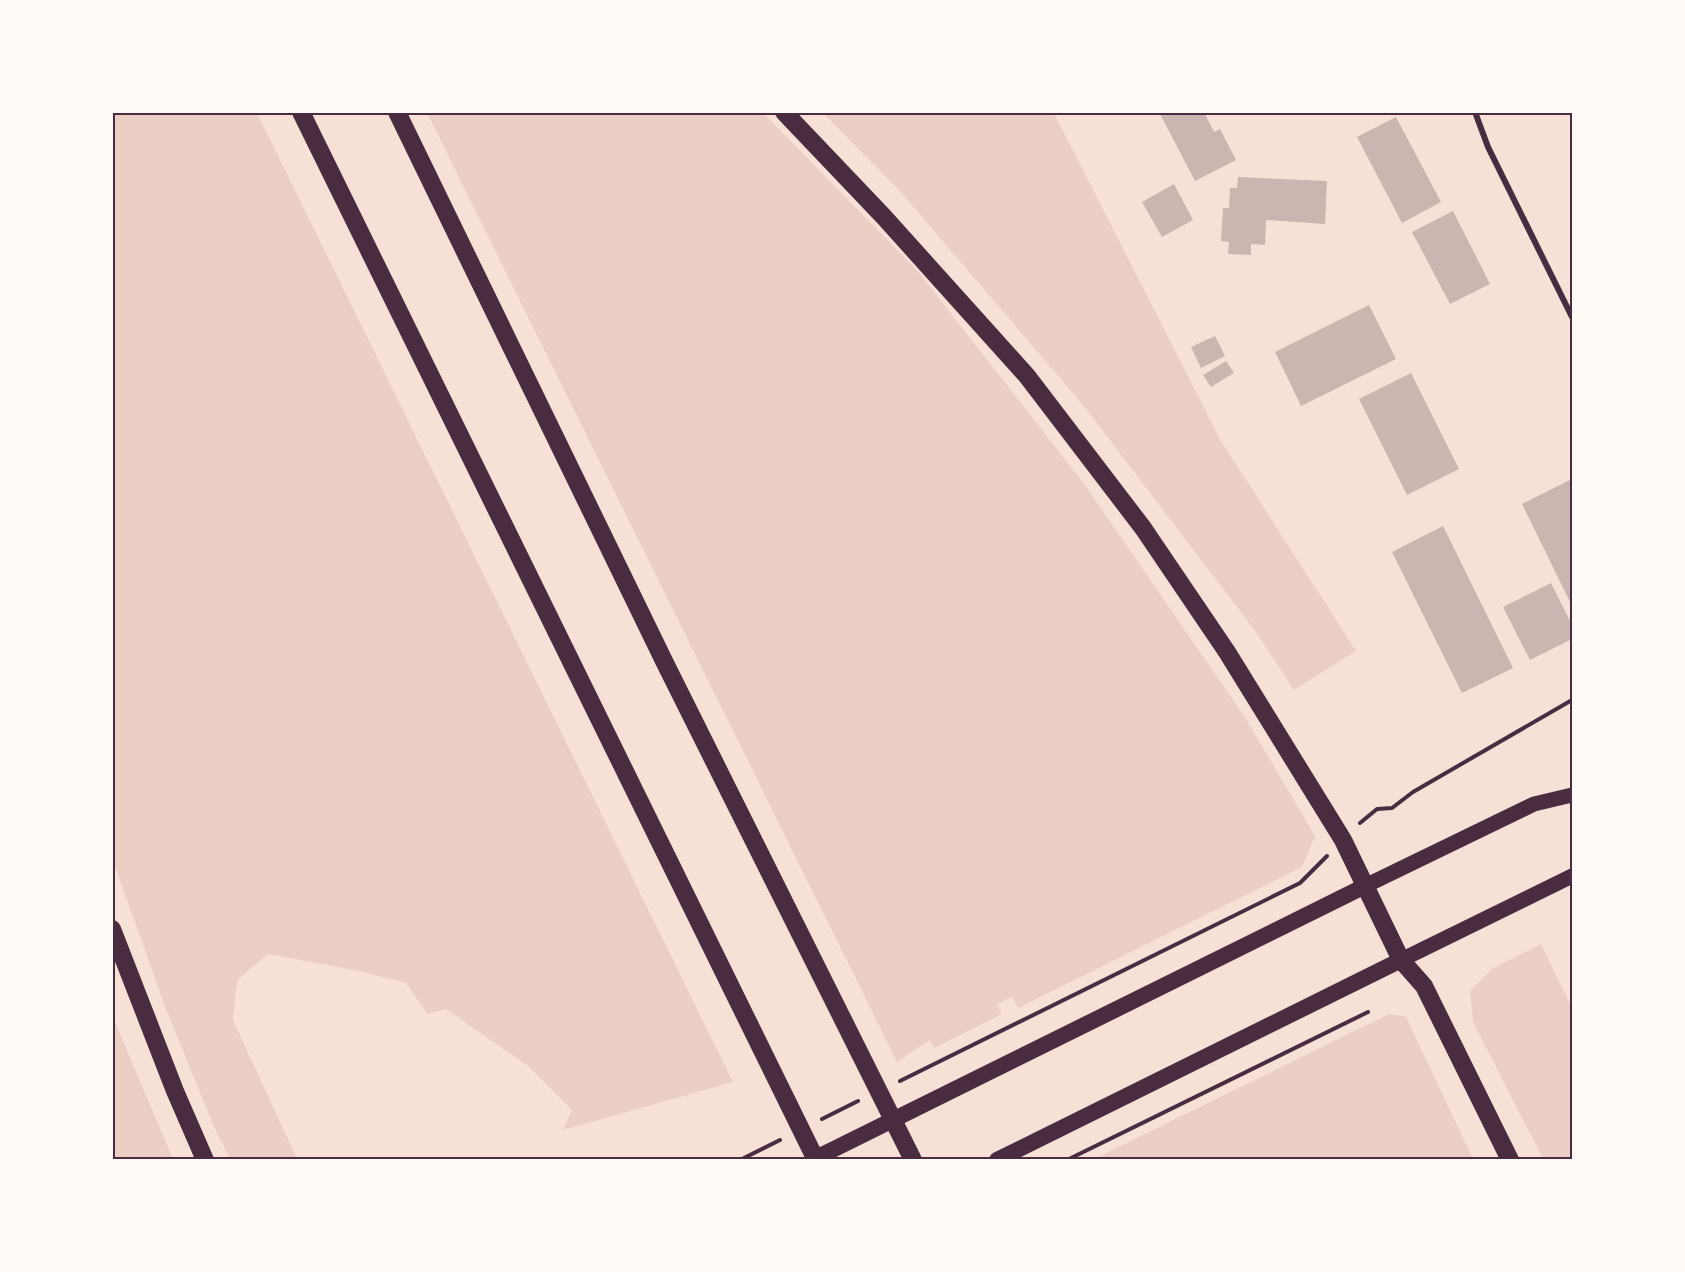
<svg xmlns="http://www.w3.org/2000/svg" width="1685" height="1272" viewBox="0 0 1685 1272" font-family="Jost,sans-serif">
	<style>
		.green { fill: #ebcfc5 }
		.building { fill: #ccb4b1 }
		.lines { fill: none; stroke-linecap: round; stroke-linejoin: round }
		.path { stroke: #4a2c40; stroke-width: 4 }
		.minor { stroke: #4a2c40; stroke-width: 6 }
		.primary { stroke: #4a2c40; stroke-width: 15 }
		.trunk { stroke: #4a2c40; stroke-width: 16 }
		.motorway { stroke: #4a2c40; stroke-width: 18 }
		.neatline { fill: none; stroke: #4a2c40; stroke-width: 2 }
	</style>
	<rect width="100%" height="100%" fill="#f7e1d7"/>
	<path class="green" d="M113,112L257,113L733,1082L563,1130L572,1110L528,1066L446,1009L427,1014L406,983L354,970L268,954L237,980L233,1020L297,1159H230L214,1127L166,1009L113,861Z
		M427,113H763L916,269L1085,485L1246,719L1315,836L1302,867L1018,1008L1012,997L997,1004L1002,1014L934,1048L930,1040L897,1062Z
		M823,113H1054L1221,441L1356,651L1294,690L1256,632L1083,405L899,190Z
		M1541,944L1572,1008V1159H1543L1473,1022L1470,991L1493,968Z
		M1389,1014L1406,1017L1473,1159H1094Z
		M112,1015L173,1159H113Z"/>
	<path class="building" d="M1159,112H1204L1214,132L1220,129L1236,160L1195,181Z
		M1396,117L1441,202L1402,223L1357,137Z
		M1238,177L1327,181L1325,224L1266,220L1265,245L1251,244V255L1228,254L1229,242L1221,241L1223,208H1229L1230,188H1237Z
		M1174,184L1193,220L1162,237L1142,202Z
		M1453,211L1490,284L1450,304L1412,232Z
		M1369,305L1396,359L1301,406L1275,352Z
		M1215,336L1225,356L1201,368L1191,347Z
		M1226,361L1234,373L1211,387L1203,375Z
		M1411,373L1459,469L1407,495L1359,399Z
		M1572,479V606L1522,504Z
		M1443,526L1513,668L1462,693L1392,552Z
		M1551,583L1572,625V639L1530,660L1503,607Z"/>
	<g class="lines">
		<path class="path" d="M1360,823L1377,809L1392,808L1413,792L1572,700
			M900,1081L1300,883L1327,856
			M822,1119L858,1101
			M740,1160L780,1140
			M1067,1160L1368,1012"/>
		<path class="minor" d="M1475,112L1488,147L1572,317"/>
		<path class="primary" d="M1365,886L1534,804L1572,795
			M1401,960L1572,876"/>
		<path class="trunk" d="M812,1160L1365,886
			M997,1160L1401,960"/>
		<path class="motorway" d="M301,112L816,1160
			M397,112L665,663L913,1160
			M784,112L884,217L1027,376L1143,528L1227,652L1343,840L1401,960L1424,986L1510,1160
			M112,929L175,1091L205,1160"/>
	</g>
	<rect width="1685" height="1272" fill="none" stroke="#fffaf5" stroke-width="228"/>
	<rect x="114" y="114" width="1457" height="1044" class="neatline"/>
</svg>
